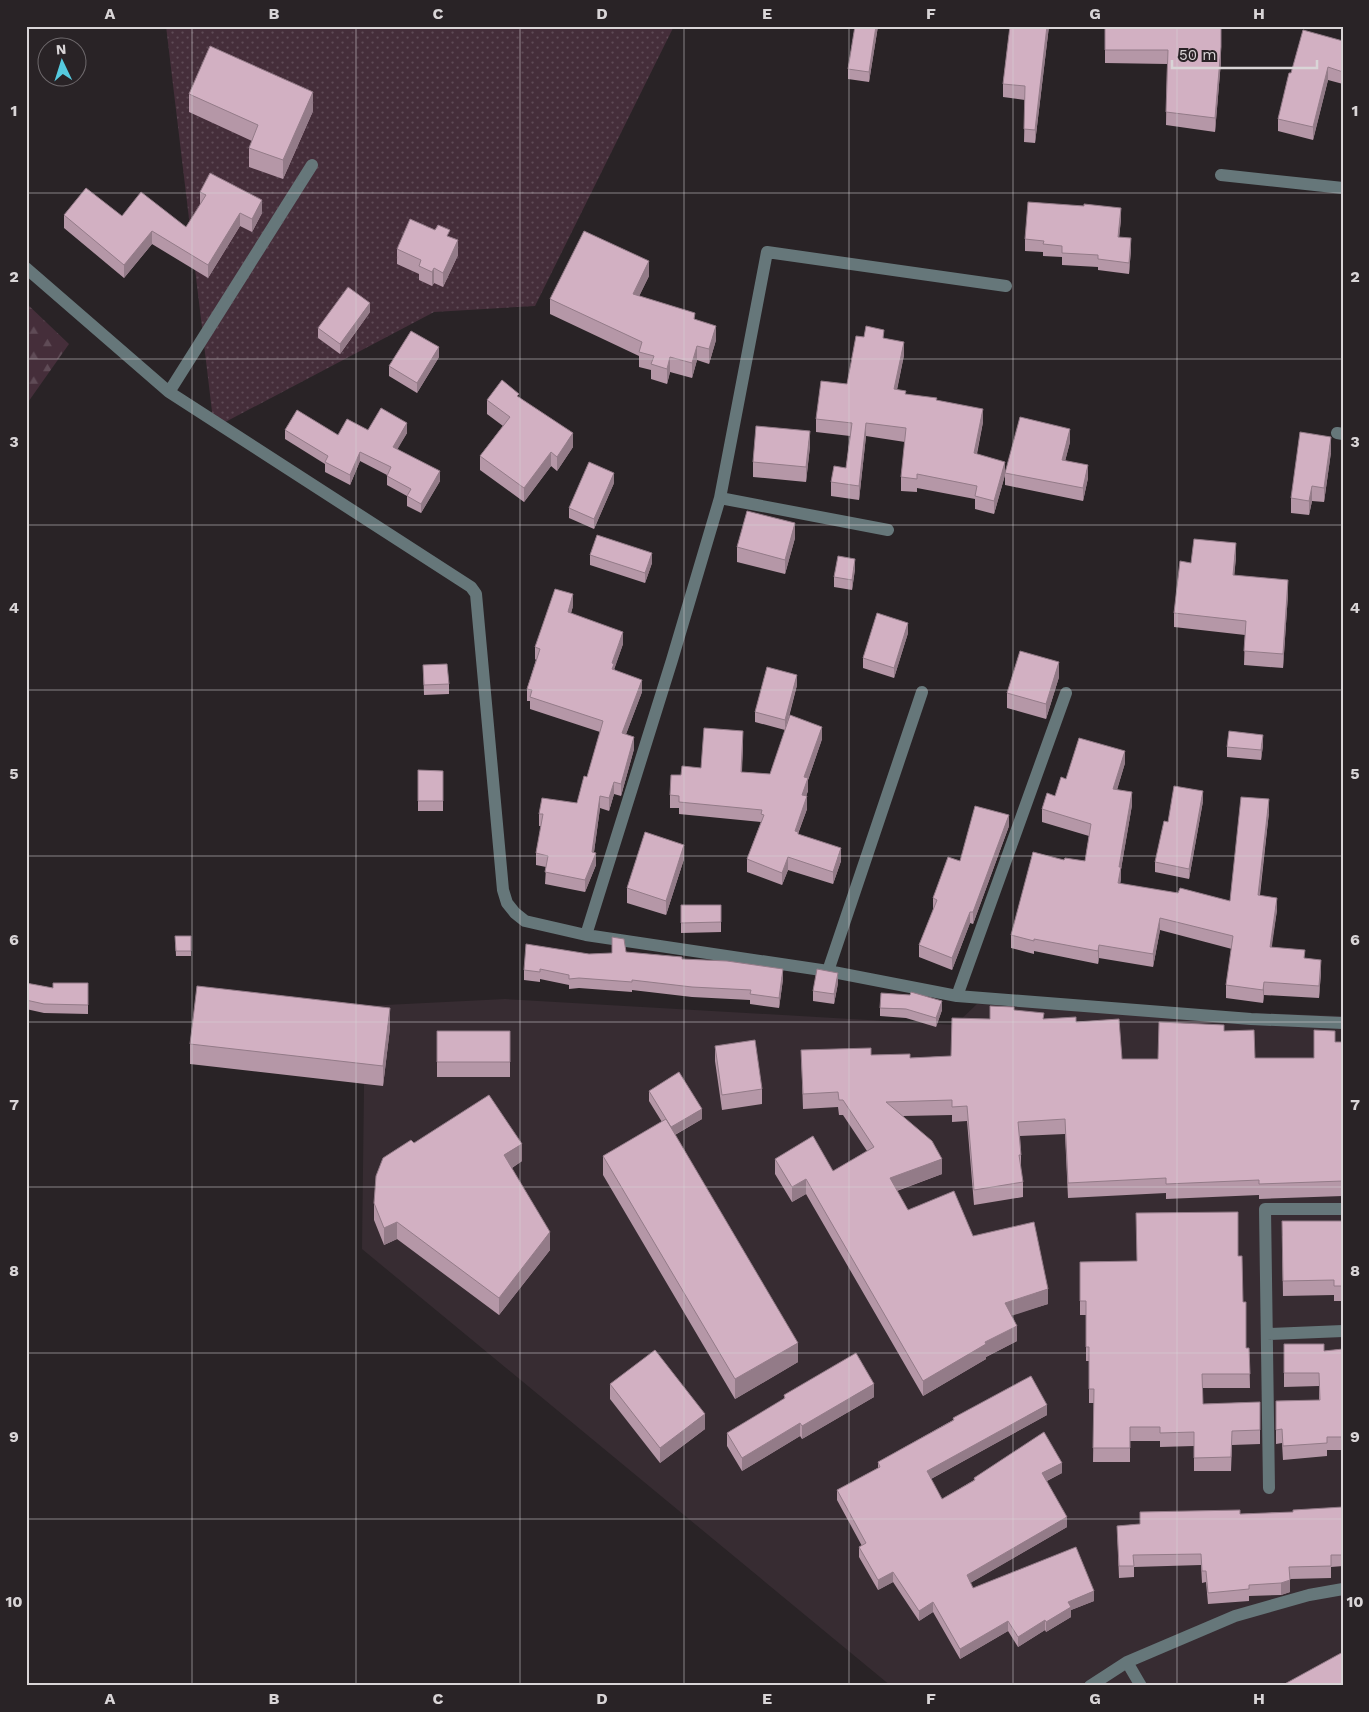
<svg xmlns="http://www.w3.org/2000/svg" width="1369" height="1712" viewBox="0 0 1369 1712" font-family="'Work Sans',sans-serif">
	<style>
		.built { fill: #372c32 }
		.grass { fill: url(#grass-dots) }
		.forest { fill: url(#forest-firs) }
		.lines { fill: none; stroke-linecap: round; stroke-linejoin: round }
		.minor { stroke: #66777a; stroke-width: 12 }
		.wall { fill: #b597a7 }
		.shaded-wall { fill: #937b88 }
		.building { fill: #d2b0c2; stroke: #937b88 }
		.grid { fill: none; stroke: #d9d5d7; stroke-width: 1; stroke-opacity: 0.55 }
		.neatline { fill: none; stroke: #d9d5d7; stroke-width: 2 }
		.grid-label { font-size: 16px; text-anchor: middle; font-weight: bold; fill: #d9d5d7 }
	</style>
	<defs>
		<pattern id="grass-dots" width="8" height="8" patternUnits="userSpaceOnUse" patternTransform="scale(1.25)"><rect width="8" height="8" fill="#452e3a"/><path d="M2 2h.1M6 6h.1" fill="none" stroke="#5f4b56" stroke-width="1.8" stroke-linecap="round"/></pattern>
		<pattern id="forest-firs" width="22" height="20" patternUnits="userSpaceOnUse" patternTransform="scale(1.25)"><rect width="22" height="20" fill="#452e3a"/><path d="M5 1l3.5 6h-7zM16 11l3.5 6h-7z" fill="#5f4b56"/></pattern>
	</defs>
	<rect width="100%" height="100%" fill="#292326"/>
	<path class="built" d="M505,999L955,1025L977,1004L1343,1016V1686H891L362,1249L365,1006Z"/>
	<path class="grass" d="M166,26H674L535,306L434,312L214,428Z"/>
	<path class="forest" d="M26,303L69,344L26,405Z"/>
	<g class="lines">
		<path class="minor" d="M1221,175L1343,188
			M26,268L169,392L471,587L476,594L503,890L507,903L515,913L525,921L586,935L828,971L957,996L1251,1019L1343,1023
			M169,392L312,165
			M1337,433L1343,434
			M720,498L888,530
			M586,935L672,660L720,498L767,252L1006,286
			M828,971L922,692
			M957,996L1066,693
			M1267,1334L1343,1331
			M1269,1488L1265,1209H1343
			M1127,1662L1141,1686
			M1090,1686L1127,1662L1235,1616L1309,1595L1343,1589"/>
	</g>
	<path class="wall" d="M855,26H878L869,82L848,79V69Z
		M1010,26H1049L1035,143L1024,142L1025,100L1003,97V84Z
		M1105,26L1221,61L1215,132L1166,125L1167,64L1105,63Z
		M1343,41V84L1328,80L1313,140L1278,131V119L1291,73Z
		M189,94L313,111L283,179L249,167V148L252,141L189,112Z
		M200,192L262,213L252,232L240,226L208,278L152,244L124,278L64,228V215L122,216L186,227L200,205Z
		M1121,219L1119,237L1131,249L1129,274L1098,270V267L1062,265V257L1043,256V252L1025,251V239Z
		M450,237L458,255L443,287L434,283L432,286L419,280V274L397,264V249Z
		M649,276L639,296L695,319L716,340L709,364L697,360L692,378L670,372L667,384L651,379V370L639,367V356L550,314V299Z
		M370,312L340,354L318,338V328Z
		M864,337L884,338L904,355L897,390L906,394L937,400L983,422L977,454L1005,475L994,514L975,509V499L917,488V492L901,491V477L905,442L866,436L859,500L831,496V482L846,468L850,436L816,432V419L847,384Z
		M439,357L417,393L389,376V366Z
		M519,397L573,447L557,471L551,466L524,502L480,470V456L503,426L487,414V400Z
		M285,430L338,435L368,430L407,433L397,449L440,481L421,513L407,506V496L387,485V475L360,461L350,485L325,472V464L285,439Z
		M1070,442L1065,461L1088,478L1083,501L1005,485V473Z
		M810,446L806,482L753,477V462Z
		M1331,452L1324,502L1312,501L1309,515L1291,513V498Z
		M614,483L594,529L569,518V508Z
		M795,538L785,574L737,562V547Z
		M590,555L652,563L645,583L590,565Z
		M1236,557L1234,576L1288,594L1283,668L1244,665L1245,635L1174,627V613L1191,563Z
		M855,569L852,590L834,587V577Z
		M573,606L571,613L623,644L614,669L642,692L626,734L634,749L621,796L614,794L609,811L600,808L594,852L596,865L585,892L545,884L546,867L536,865V853L541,826H539V814L577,803L587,777L600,732L530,709V701H527V689L536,660L535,659V647Z
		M908,633L894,678L863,668V658Z
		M423,665L449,684V694L424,695Z
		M1059,677L1046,719L1007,708V693Z
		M797,685L786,729L822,739L808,780V791L806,796L807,809L798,834L841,861L833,884L788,870L782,885L747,872V859L761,822L679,814V808H670V795L681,775L701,768L743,743L742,772L770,774L785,730L755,722V712Z
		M1263,745L1261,760L1227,757V747Z
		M1125,763L1117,790L1132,805L1121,869L1120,884L1230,901L1269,812L1260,895L1277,910L1271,948L1305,958L1321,972L1319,998L1264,995L1263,1003L1226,998V985L1232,949L1160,930L1153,967L1099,958L1098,964L1034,951V954L1011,948V935L1064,860L1085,861L1089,836L1042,822V809L1055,796L1066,779Z
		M418,770L443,771V811H418Z
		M1203,801L1189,879L1155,872V862Z
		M1009,826L973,924L970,923L952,970L919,957V945L933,910V898L960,861Z
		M684,859L666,915L627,903V888Z
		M681,905H721V932L681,933Z
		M175,936H191V956H176Z
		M626,952L682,959L783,979L779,1008L750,1004V1000L692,997L632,990V992L579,988L569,989V985L540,979V982L524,980V970L612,953Z
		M26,983L53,988L88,983V1014L44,1013L26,1009Z
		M838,983L834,1004L813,1001V991Z
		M880,1008L942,1010L936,1027L906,1018L880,1016Z
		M1014,1010L1044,1019L1076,1022L1122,1059H1158L1224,1031L1255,1058H1314L1335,1042H1343V1196L1259,1199V1195L1166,1199V1193L1068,1198L1065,1134L1020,1136L1021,1155V1170L1023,1182V1197L974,1205L967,1121L952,1122V1115L903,1116L942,1174L897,1191L908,1210L973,1236L1048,1304L1011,1315L1017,1341L986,1357V1359L923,1396L806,1194L792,1202L775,1174V1159L833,1171L867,1151L843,1115H839L838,1107L803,1109L801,1050L910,1058L951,1056L990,1019Z
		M390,1028L383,1086L190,1064V1044Z
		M437,1031H510V1077H437Z
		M715,1046L762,1089V1104L722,1110L715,1061Z
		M649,1091L702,1119L675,1135L798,1362L735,1399L603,1175V1156L662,1122L649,1101Z
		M414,1143L522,1161L512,1168L550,1250L499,1315L397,1239L384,1245L374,1220V1203Z
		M1343,1221V1301H1334V1295L1283,1296L1282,1236Z
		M1238,1256L1246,1348H1249L1250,1388H1203V1404L1260,1402V1444L1232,1445L1231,1471H1194V1446L1160,1447V1441H1130V1462H1093L1094,1403H1089V1361H1086V1315H1080V1262L1136,1261Z
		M1284,1344L1324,1351L1343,1349V1450H1327V1456L1283,1460L1282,1443L1276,1444V1401L1319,1400V1386L1284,1387Z
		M610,1384L705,1429L660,1463L610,1399Z
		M784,1395L874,1397L802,1439L800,1436L742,1471L727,1446V1433L784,1399Z
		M1047,1415L931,1479L942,1499L974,1480V1478L1062,1473L1047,1481L1067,1527L970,1583L973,1588L1094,1601L1071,1610V1617L1046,1632L1045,1630L1018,1647L1008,1631L960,1659L933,1612L919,1621L893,1582L878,1590L859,1557V1547L862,1546L837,1500V1490L878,1468V1462L953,1420V1418Z
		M1343,1507V1566L1331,1567V1578L1290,1579V1592L1281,1595L1249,1596V1601L1208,1604L1206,1582L1202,1583L1201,1565L1134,1567V1577L1119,1578L1117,1526L1140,1524L1240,1514L1293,1512Z"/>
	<path class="shaded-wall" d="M876,26H878L869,82V72Z
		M1047,26H1049L1035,143V130Z
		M1221,47V61L1215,132V118Z
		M1328,67V80L1313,140V127Z
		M313,92V111L283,179V160Z
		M262,200V213L252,232V219Z
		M1121,208V219L1118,249V237Z
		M240,213V226L208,278V265Z
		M152,231V244L124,278V265Z
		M1131,238V249L1129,274V263Z
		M458,240V255L443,287V273Z
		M649,261V276L633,309V294Z
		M434,268V283L432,286V272Z
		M370,303V312L340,354V344Z
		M716,326V340L709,364V349Z
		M904,342V355L894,403V389Z
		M697,346V360L692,378V363Z
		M439,347V357L417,393V383Z
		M670,357V372L667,384V369Z
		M983,409V422L974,466V453Z
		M407,423V433L393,457V447Z
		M866,423V436L859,500V486Z
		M1070,429V442L1062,473V460Z
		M810,431V446L806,482V467Z
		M573,433V447L557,471V457Z
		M1331,437V452L1324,502V488Z
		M360,452V461L350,485V475Z
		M551,452V466L524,502V488Z
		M1005,462V475L994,514V501Z
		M1088,465V478L1083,501V488Z
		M440,471V481L421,513V504Z
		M614,473V483L594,529V519Z
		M1312,486V501L1309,515V501Z
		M795,523V538L785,574V560Z
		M1236,543V557L1233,590V575Z
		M652,553V563L645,583V573Z
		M855,559V569L852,590V580Z
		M1288,580V594L1283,668V654Z
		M573,594V606L568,624V612Z
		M908,623V633L894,678V668Z
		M623,632V644L614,670L612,681V663Z
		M1059,662V677L1046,719V704Z
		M797,675V685L785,730V720Z
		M642,680V692L622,745V733Z
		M822,727V739L808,780V791L802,807V795L804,777Z
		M743,731V743L741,784V772Z
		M1263,735V745L1261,760V750Z
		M634,737V749L621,796V784Z
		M1125,751V763L1113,802V789Z
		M614,782V794L609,811V798Z
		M1203,791V801L1189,879V869Z
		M1132,792V805L1121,869V880L1118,896L1119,867Z
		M600,796V808L593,859L596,853V865L585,892V880L592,852Z
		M807,796V809L798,833V844L795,831Z
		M1269,799V812L1258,908V895Z
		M1009,815V826L973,924V912Z
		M684,845V859L666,915V901Z
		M841,848V861L833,884V872Z
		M788,857V870L782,885V873Z
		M1277,898V910L1270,960V947Z
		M970,912V923L952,970V958Z
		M1160,918V930L1153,967V954Z
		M1099,945V958L1098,964V951Z
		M1321,960V972L1319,998V986Z
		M783,969V979L779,1008V998Z
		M838,973V983L834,1004V994Z
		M1264,982V995L1263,1003V990Z
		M942,1001V1010L936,1027V1018Z
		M390,1008V1028L383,1086V1066Z
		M702,1109V1119L671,1137V1127Z
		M522,1144V1161L504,1173V1155Z
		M942,1159V1174L890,1193V1178Z
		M806,1179V1194L792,1202V1187Z
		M397,1222V1239L384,1245V1228Z
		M550,1232V1250L499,1315V1298Z
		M1048,1289V1304L1005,1318V1303Z
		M1017,1326V1341L986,1357V1359L923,1396V1381L985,1342Z
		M798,1343V1362L735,1399V1379Z
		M874,1384V1397L802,1439V1426Z
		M1047,1405V1415L927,1481V1471Z
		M705,1414V1429L660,1463V1448Z
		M800,1423V1436L742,1471V1458Z
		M1062,1463V1473L1042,1483V1473Z
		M1067,1517V1527L967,1585V1575Z
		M893,1572V1582L878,1590V1580Z
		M1290,1580V1592L1281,1595V1583Z
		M1094,1591V1601L1071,1610V1617L1046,1632V1622L1068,1602Z
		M933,1602V1612L919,1621V1611Z
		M1045,1620V1630L1018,1647V1637Z
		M1008,1621V1631L960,1659V1649Z"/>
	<path class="building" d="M855,26H876L869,72L848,69Z
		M1010,26H1047L1035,130L1024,129L1025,86L1003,84Z
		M1105,26H1221V47L1215,118L1166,112L1168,50H1105Z
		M1303,30L1343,41V72L1328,67L1313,127L1278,119L1289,73H1291Z
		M210,46L313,92L283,160L249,148L258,125L189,94Z
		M210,173L262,200L252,219L240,213L208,265L152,231L124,265L64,215L86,188L122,216L141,192L186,227L206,195L200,192Z
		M1028,202L1084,206V204L1121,208L1118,237L1131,238L1129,263L1098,259V255L1062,253V246L1043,244L1044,241L1025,239Z
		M410,219L435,230L438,225L450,230L447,236L458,240L443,273L434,268L432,272L419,266L421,260L397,249Z
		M584,231L649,261L633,294L695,313L694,319L716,326L709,349L697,346L692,363L670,357L667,369L651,364L654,356L639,352L642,342L550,299Z
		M348,287L370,303L340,344L318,328Z
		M866,326L884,330L883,338L904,342L894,389L906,391L905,394L937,398L936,400L983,409L974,453L1005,462L994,501L975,496L977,486L917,474V479L901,477L906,428L866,423L859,486L831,482L834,466L846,468L852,423L816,419L821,381L847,384L856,336L864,337Z
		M411,331L439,347L417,383L389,366Z
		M502,380L519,394L517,396L573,433L557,457L551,452L524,488L480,456L510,417L487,400Z
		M381,408L407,423L393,447L440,471L421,504L407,496L411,489L387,476L391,467L360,452L350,475L325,462L328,456L285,430L297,410L338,435L347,419L368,430Z
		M1020,417L1070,429L1062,460L1088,465L1083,488L1005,473Z
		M756,426L810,431L806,467L753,462Z
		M1300,432L1331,437L1324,488L1312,486L1309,501L1291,498Z
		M589,462L614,473L594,519L569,508Z
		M747,511L795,523L785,560L737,547Z
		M597,535L652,553L645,573L590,555Z
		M1194,539L1236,543L1233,575L1288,580L1283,654L1244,651L1246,621L1174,613L1180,561L1191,563Z
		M838,556L855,559L852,580L834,577Z
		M555,589L573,594L568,612L623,632L612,663L614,664L612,669L642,680L622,733L634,737L621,784L614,782L609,798L600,796L592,852L596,853L585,880L545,872L548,856L536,853L543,814H539L542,798L577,803L584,776L587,777L603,721L530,697L532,690L527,689L540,649L535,647Z
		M877,613L908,623L894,668L863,658Z
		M1020,651L1059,662L1046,704L1007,693Z
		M447,664L449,684L424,685L423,665Z
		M767,667L797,675L785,720L755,712Z
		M790,715L822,727L804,777L808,778L802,795L807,796L795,831L798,832V834L841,848L833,872L788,857L782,873L747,859L764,815L761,814L762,810L679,802V796L670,795L671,775H681L682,766L701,768L704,728L743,731L741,772L770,774Z
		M1229,731L1263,735L1261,750L1227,747Z
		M1079,738L1125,751L1113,789L1132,792L1119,867H1121L1118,883L1178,893L1180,888L1230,901L1241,797L1269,799L1258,895L1277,898L1270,947L1305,950L1304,958L1321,960L1319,986L1264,982L1263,990L1226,985L1233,936L1160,918L1153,954L1099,945L1098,951L1034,939V941L1011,935L1033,852L1064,860L1065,858L1085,861L1091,824L1042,809L1047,793L1055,796L1061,777L1066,779Z
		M418,770L443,771V801H418Z
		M1174,786L1203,791L1189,869L1155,862L1164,821L1168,822Z
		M975,806L1009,815L973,912H970L952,958L919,945L937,900L933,898L948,857L960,861Z
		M645,832L684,845L666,901L627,888Z
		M681,905H721V922L681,923Z
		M175,936H191V951H176Z
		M612,937L624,939L626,952L682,957V959L727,961L783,969L779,998L750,994L751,990L692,987L632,980V982L579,978L569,979V975L540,969V972L524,970L526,944L589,954L612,953Z
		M817,969L838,973L834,994L813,991Z
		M26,983L53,988V983H88V1005L44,1004L26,1000Z
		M197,986L390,1008L383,1066L190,1044Z
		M911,992L942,1001L936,1018L906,1009L880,1008L881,993L910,995Z
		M990,1006L1014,1007V1010L1044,1013L1043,1019L1076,1017V1022L1119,1019L1122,1059H1158L1159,1022L1224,1025V1031L1254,1030L1255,1058H1314V1030L1335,1031V1042H1343V1181L1259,1184V1180L1166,1184V1178L1068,1183L1065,1119L1018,1122L1021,1155H1019L1023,1182L974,1190L967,1106L952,1107V1100L886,1102L932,1141L942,1159L890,1178L908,1210L954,1191L973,1236L1034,1222L1048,1289L1005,1303L1017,1326L985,1342L986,1344L923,1381L806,1179L792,1187L775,1159L813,1136L833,1171L874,1147L843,1100H839L838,1092L803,1094L801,1050L871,1048V1055L910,1054V1058L951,1056L952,1018L990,1019Z
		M437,1031H510V1062H437Z
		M755,1040L762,1089L722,1095L715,1046Z
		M679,1072L702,1109L671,1127L649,1091Z
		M489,1095L522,1144L504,1155L550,1232L499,1298L397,1222L384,1228L374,1203L376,1176L383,1158L411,1140L414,1143Z
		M666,1119L798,1343L735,1379L603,1156Z
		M1238,1212V1256H1242L1243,1302H1246V1348H1249L1250,1374H1202L1203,1404L1260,1402V1430L1232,1431L1231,1457L1194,1458V1432L1160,1433V1427H1130V1448H1093L1094,1389H1089V1347H1086V1301H1080V1262L1137,1261L1136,1213Z
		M1282,1221H1343V1286H1334V1280L1283,1281Z
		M1284,1344H1324V1351L1343,1349V1437H1327V1443L1283,1446L1282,1429L1276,1430V1401L1320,1400L1319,1373H1284Z
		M655,1350L705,1414L660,1448L610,1384Z
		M856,1353L874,1384L802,1426L800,1423L742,1458L727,1433L785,1398L784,1395Z
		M1031,1376L1047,1405L927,1471L942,1499L975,1480L974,1478L1044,1432L1062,1463L1042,1473L1067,1517L967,1575L973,1588L1076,1547L1094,1591L1068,1602L1071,1607L1046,1622L1045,1620L1018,1637L1008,1621L960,1649L933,1602L919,1611L893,1572L878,1580L859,1547L866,1543L837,1490L880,1467L878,1462L954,1420L953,1418Z
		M1343,1507V1555H1331V1566L1289,1567L1290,1580L1281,1583L1249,1585V1589L1208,1593L1206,1571H1202L1201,1554L1133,1555L1134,1566H1119L1117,1526L1140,1524V1512L1240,1510V1514L1293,1512V1510Z
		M1343,1652V1686H1281Z"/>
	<path class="grid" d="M192,26V1686M356,26V1686M520,26V1686M684,26V1686M849,26V1686M1013,26V1686M1177,26V1686M26,193H1343M26,359H1343M26,525H1343M26,690H1343M26,856H1343M26,1022H1343M26,1187H1343M26,1353H1343M26,1519H1343"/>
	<rect width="1369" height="1712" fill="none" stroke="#292326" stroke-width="55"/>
	<g transform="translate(62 62) rotate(356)"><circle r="24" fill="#292326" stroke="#6f6a6d"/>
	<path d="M0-4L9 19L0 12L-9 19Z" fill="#55cadf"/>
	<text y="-8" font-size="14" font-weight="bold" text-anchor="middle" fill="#d9d5d7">N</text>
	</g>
	<path d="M1172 60v8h145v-8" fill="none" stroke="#d9d5d7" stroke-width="2.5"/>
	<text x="1179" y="60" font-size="15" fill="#d9d5d7" stroke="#292326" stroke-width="4" paint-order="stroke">50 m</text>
	<rect x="28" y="28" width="1314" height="1656" class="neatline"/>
	<g class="grid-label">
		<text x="110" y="19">A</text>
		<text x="274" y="19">B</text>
		<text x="438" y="19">C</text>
		<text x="602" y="19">D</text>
		<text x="767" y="19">E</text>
		<text x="931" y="19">F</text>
		<text x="1095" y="19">G</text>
		<text x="1259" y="19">H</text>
		<text x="14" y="116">1</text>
		<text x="1355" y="116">1</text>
		<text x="14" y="282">2</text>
		<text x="1355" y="282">2</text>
		<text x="14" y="447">3</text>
		<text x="1355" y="447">3</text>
		<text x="14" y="613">4</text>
		<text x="1355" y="613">4</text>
		<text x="14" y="779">5</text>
		<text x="1355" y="779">5</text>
		<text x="14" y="945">6</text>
		<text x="1355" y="945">6</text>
		<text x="14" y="1110">7</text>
		<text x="1355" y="1110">7</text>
		<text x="14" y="1276">8</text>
		<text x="1355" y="1276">8</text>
		<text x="14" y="1442">9</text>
		<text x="1355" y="1442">9</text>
		<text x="14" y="1607">10</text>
		<text x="1355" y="1607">10</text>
		<text x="110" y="1704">A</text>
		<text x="274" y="1704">B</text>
		<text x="438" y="1704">C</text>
		<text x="602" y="1704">D</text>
		<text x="767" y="1704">E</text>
		<text x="931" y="1704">F</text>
		<text x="1095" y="1704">G</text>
		<text x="1259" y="1704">H</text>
	</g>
</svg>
